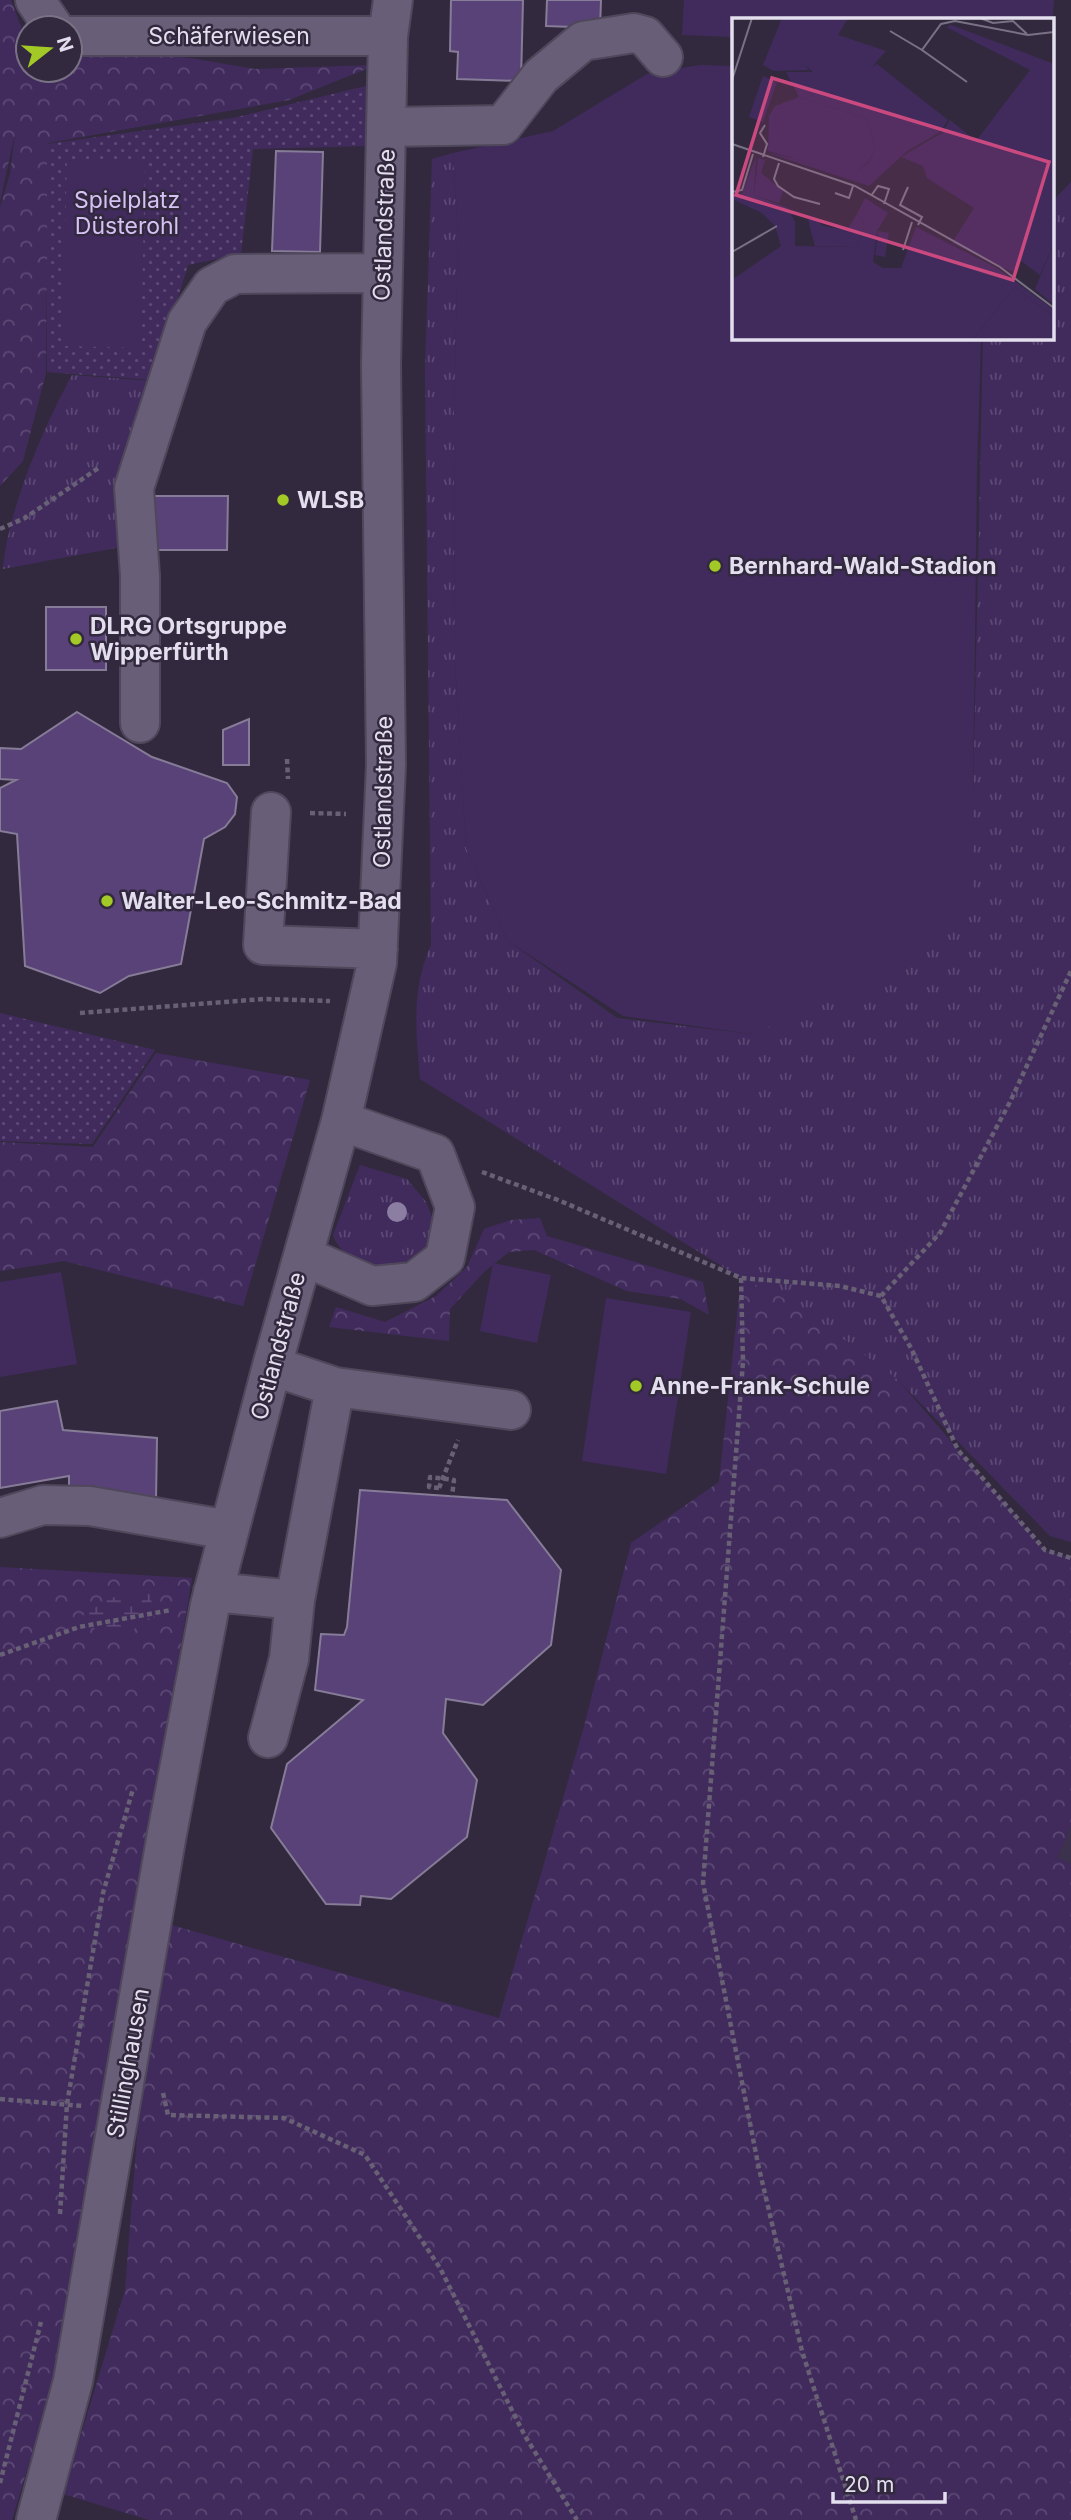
<svg xmlns="http://www.w3.org/2000/svg" width="1071" height="2520" viewBox="0 0 1071 2520" font-family="Inter,sans-serif">
	<style>
		.built { fill: #3c324d }
		.grass { fill: url(#grass-tufts) }
		.forest { fill: url(#forest-crowns) }
		.wetland { fill: url(#wetland-marsh) }
		.park { fill: url(#park-dots) }
		.pitch { fill: #412b5d }
		.building { fill: #594278; stroke: #867c97; stroke-width: 2 }
		.lines { fill: none; stroke-linecap: round; stroke-linejoin: round }
		.minor-casing { stroke: #4f475a; stroke-width: 42 }
		.path { stroke: #686074; stroke-width: 4.5; stroke-dasharray: 5 3.5; stroke-linecap: butt }
		.minor { stroke: #685e77; stroke-width: 38 }
		.path-bridge { stroke: #686074; stroke-width: 4.5; stroke-dasharray: 5 3.5; stroke-linecap: butt }
		.tree { fill: #8c7da3 }
		.poi-dot { fill: #a3c926; stroke: #32293f; stroke-width: 2.5 }
		.labels { text-anchor: middle; stroke-width: 5; stroke-linejoin: round; paint-order: stroke }
		.street-label { font-size: 23px; fill: #e4dfee; stroke: #32293f }
		.park-label { font-size: 23px; fill: #d5c1f4; stroke: #32293f }
		.poi-label { font-size: 23px; font-weight: bold; fill: #e4dfee; stroke: #32293f; text-anchor: start }
		.inset-road { fill: none; stroke: #797285; stroke-width: 2 }
		.view { fill: #ca4a80; fill-opacity: 0.15; stroke: #ca4a80; stroke-width: 3.5 }
		.inset-edge { fill: none; stroke: #e4dfee; stroke-width: 3.5 }
	</style>
	<defs>
		<pattern id="grass-tufts" width="24" height="20" patternUnits="userSpaceOnUse" patternTransform="scale(1.75)"><rect width="24" height="20" fill="#412b5d"/><path d="M3 7l-1-3M5 7V3M7 7l1-3M15 17l-1-3M17 17v-4M19 17l1-3" fill="none" stroke="#5c4975"/></pattern>
		<pattern id="forest-crowns" width="20" height="18" patternUnits="userSpaceOnUse" patternTransform="scale(1.75)"><rect width="20" height="18" fill="#412b5d"/><path d="M2 6a3 3 0 1 1 6 0M12 15a3 3 0 1 1 6 0" fill="none" stroke="#5c4975"/></pattern>
		<pattern id="wetland-marsh" width="20" height="14" patternUnits="userSpaceOnUse" patternTransform="scale(1.75)"><rect width="20" height="14" fill="#412b5d"/><path d="M1 5h8M5 5V1M11 12h8M15 12V8" fill="none" stroke="#5c4975"/></pattern>
		<pattern id="park-dots" width="8" height="8" patternUnits="userSpaceOnUse" patternTransform="scale(1.75)"><rect width="8" height="8" fill="#412b5d"/><path d="M2 2h.1M6 6h.1" fill="none" stroke="#5c4975" stroke-width="1.8" stroke-linecap="round"/></pattern>
	</defs>
	<rect width="100%" height="100%" fill="#32293f"/>
	<path class="built" d="M1071,1826V1864L1057,1858Z"/>
	<path class="grass" d="M453,153L458,234L454,420L455,663L466,848L508,941L617,1018L751,1034L971,892L983,338H1052V202L1071,182V1542L1050,1536L898,1380L796,1304L741,1278L420,1079C416,1032 411,989 431,945L425,369L432,159Z
		M72,375L153,381L121,547L3,569C8,510 43,428 72,375Z
		M360,1165L407,1179L426,1202L434,1222L428,1245L393,1271C367,1267 343,1261 333,1235Z"/>
	<path class="forest" d="M0,0H11L28,46V70H70V47L190,58L255,69L376,65L289,100L48,143L46,373L23,461L0,486V207L10,174L15,133L0,202Z
		M156,1053L310,1080L243,1306L64,1261L0,1271V1142L93,1147Z
		M540,1218L547,1236L703,1282L709,1315L681,1299L627,1291L534,1250L509,1252L485,1271L450,1309L449,1341L329,1327L336,1307L385,1322L436,1296L467,1267L484,1229L511,1220Z
		M741,1278L796,1304L898,1380L1045,1550L1071,1558V1826L1057,1858L1071,1864V2520H149L63,2494L125,2290L154,1920L499,2018L583,1730L631,1543L719,1482Z
		M0,1567L192,1578L63,2351L12,2520H0Z"/>
	<path class="wetland" d="M149,1591L155,1616L126,1634L105,1639L82,1616L110,1598Z"/>
	<path class="park" d="M370,85L367,146L253,149L241,254L188,265L153,380L47,372V144L233,118Z
		M0,1013L155,1050L92,1144L0,1141Z"/>
	<path class="pitch" d="M684,0H1054L1052,25V19H733V37L682,35Z
		M700,65L733,66V338H981L977,469L972,892L876,983L751,1034L623,1016L508,941L466,848L455,663L454,420L458,234L453,153L553,131L647,74Z
		M67,160L145,162L141,348L62,346Z
		M493,1263L551,1275L537,1343L480,1331Z
		M61,1272L77,1364L0,1377V1282Z
		M606,1298L691,1312L666,1474L582,1461Z"/>
	<path class="building" d="M451,0H523L521,81L457,79L458,52L450,51Z
		M547,0H601L600,28L546,26Z
		M276,151L323,152L320,252L272,251Z
		M150,496H228L227,550H149Z
		M46,607H106V670H46Z
		M77,712L152,757L227,783L237,797L235,814L225,827L204,839L181,964L129,976L100,993L25,966L17,834L0,831V788L16,780L0,779V748L21,749Z
		M249,719V765H223V730Z
		M57,1401L63,1430L157,1438L156,1501L69,1493V1476L0,1488V1411Z
		M360,1490L507,1500L561,1570L551,1645L483,1705L446,1699L443,1733L477,1780L467,1837L391,1899L361,1896L360,1905L326,1904L271,1828L287,1764L363,1700L315,1690L321,1634L344,1635L347,1627Z"/>
	<g class="lines">
		<g class="minor-casing">
			<path id="minor" d="M35,0L54,28
				M70,36H388
				M387,127L503,125L541,76L583,41L634,33L645,36L663,57
				M140,723V576L134,488L187,322L212,286L235,274L382,273
				M271,812L263,945L378,949
				M303,1256L372,1286L414,1282L445,1258L455,1207L435,1154L341,1121
				M272,1366L335,1387
				M0,1518L43,1505L90,1506L229,1530
				M213,1592L295,1600L335,1387L511,1410
				M268,1738L289,1659L295,1600
				M36,2520L73,2381L166,1839L210,1605L272,1366L341,1121L377,963L386,765L381,365L388,36L393,0"/>
		</g>
		<path class="path" d="M0,529L25,518L100,467
			M287,759L288,779
			M310,813L346,814
			M80,1013L264,999L330,1001
			M482,1172L558,1200L741,1278L840,1286L881,1296L911,1348L958,1450L1045,1550L1071,1558
			M741,1278L743,1362L703,1883L758,2164L802,2351L856,2520
			M881,1296L940,1233L1010,1102L1071,971
			M439,1488L458,1440
			M0,1655L79,1627L171,1610
			M163,2093L168,2115L284,2118L365,2155L440,2268L525,2436L577,2520
			M0,2099L83,2106
			M60,2214L67,2104L103,1893L133,1789
			M0,2483L41,2322"/>
		<use href="#minor" class="minor"/>
		<path class="path-bridge" d="M439,1488L429,1487L430,1477L454,1480L452,1496"/>
	</g>
	<circle class="tree" cx="397" cy="1212" r="10"/>
	<g class="poi-dot">
		<circle cx="283" cy="500" r="7"/>
		<circle cx="715" cy="566" r="7"/>
		<circle cx="76" cy="639" r="7"/>
		<circle cx="107" cy="901" r="7"/>
		<circle cx="636" cy="1386" r="7"/>
	</g>
	<g class="labels">
		<g class="street-label">
			<text x="229" y="44">Schäferwiesen</text>
			<text transform="translate(384 225) rotate(-88)" y="8">Ostlandstraße</text>
			<text transform="translate(383 792) rotate(-89)" y="8">Ostlandstraße</text>
			<text transform="translate(278 1346) rotate(-75)" y="8">Ostlandstraße</text>
			<text transform="translate(128 2063) rotate(-80)" y="8">Stillinghausen</text>
		</g>
		<g class="park-label">
			<text x="127" y="208">Spielplatz<tspan x="127" dy="26">Düsterohl</tspan></text>
		</g>
		<g class="poi-label">
			<text x="297" y="508">WLSB</text>
			<text x="729" y="574">Bernhard-Wald-Stadion</text>
			<text x="90" y="634">DLRG Ortsgruppe<tspan x="90" dy="26">Wipperfürth</tspan></text>
			<text x="121" y="909">Walter-Leo-Schmitz-Bad</text>
			<text x="650" y="1394">Anne-Frank-Schule</text>
		</g>
	</g>
	<g transform="translate(732 18)">
		<rect width="322" height="322" fill="#32293f"/>
		<path d="M50,0H116L106,17L154,33L140,49L145,46L216,102L208,114L174,134L137,168L36,135L125,153L137,144L143,130L135,101L67,79L54,54H81L72,46L77,52L42,53L31,47ZM322,225V287L303,271ZM283,269L322,299V322H240Z" fill="#412b5d"/>
		<path d="M219,7L322,46V225L308,257L289,243L280,254L220,225L242,190L195,160L191,148L169,139L210,115L218,102L244,123L298,52L214,9ZM24,138L22,177L56,190L63,204V228L125,229L133,206L125,196L133,180L156,195L145,213L141,244L151,250H169L184,209L265,250L322,292V299L283,269L240,322H2L0,262L49,228L43,208L30,195L0,181V176H10Z" fill="#412b5d"/>
		<path d="M26,140L33,142L29,155L51,173L47,185L22,177ZM125,196L133,206L125,229L83,228L76,202L83,200L91,208L115,212Z" fill="#412b5d"/>
		<path d="M31,58L45,64L31,104L17,99ZM67,79L135,101L143,130L137,143L125,153L113,155L36,133L37,98L43,88ZM146,213L157,215L153,239L143,237Z" fill="#412b5d"/>
		<path class="inset-road" d="M248,0L261,5L281,3L295,16M158,13L190,32M0,62L20,0M235,64L190,32L209,6L223,3L296,17L322,14M0,126L123,168L268,249L322,290M31,139L35,126L28,115L33,107M47,145L42,161L46,168L62,179L88,186M176,169L168,187L190,199L186,207M0,174L10,172L21,136M103,175L117,180L121,168M139,178L146,168L157,171L152,186M171,232L180,204M0,234L45,208"/>
		<path class="view" d="M40,60L317,144L281,262L4,177Z"/>
		<rect width="322" height="322" class="inset-edge"/>
	</g>
	<g transform="translate(49 49) rotate(73)"><circle r="33" fill="#32293f" stroke="#797285" stroke-width="2"/>
	<path d="M0-5L12 26L0 18L-12 26Z" fill="#a3c926"/>
	<text y="-10" font-size="19" font-weight="bold" text-anchor="middle" fill="#e4dfee">N</text>
	</g>
	<path d="M833 2492v10h112v-10" fill="none" stroke="#e4dfee" stroke-width="3.5"/>
	<text x="844" y="2492" font-size="21" fill="#e4dfee" stroke="#32293f" stroke-width="5" paint-order="stroke">20 m</text>
</svg>
